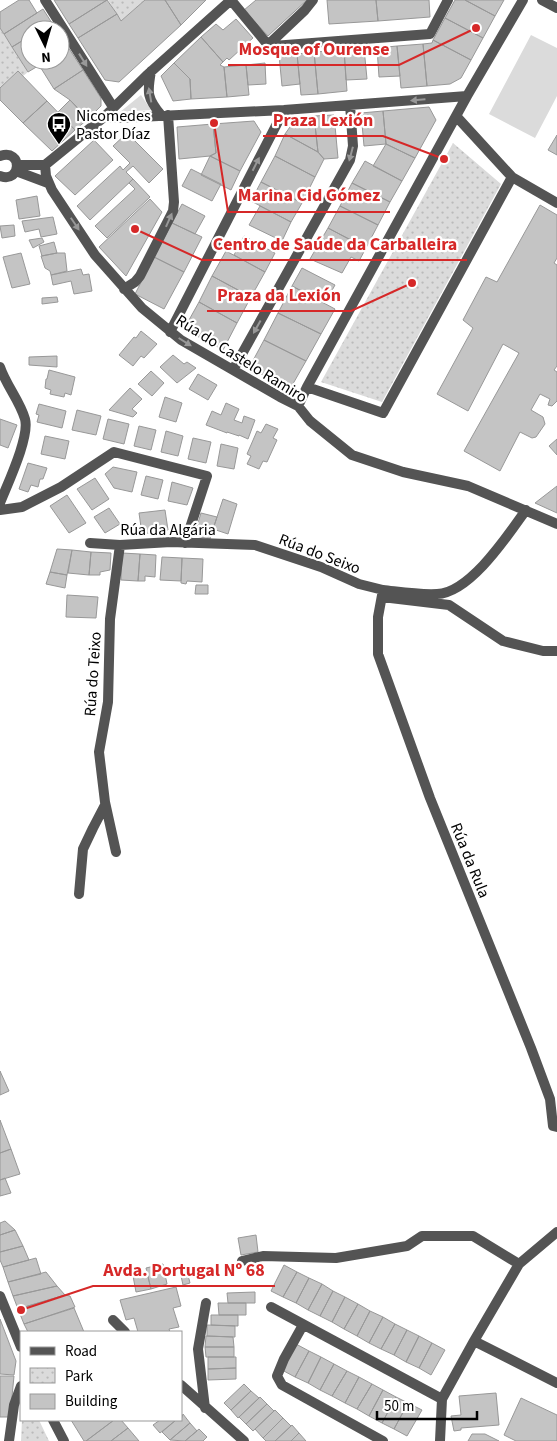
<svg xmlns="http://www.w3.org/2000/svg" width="557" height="1441" viewBox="0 0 557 1441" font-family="'Source Sans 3',sans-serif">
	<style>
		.grass { fill: #dbdbdb }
		.park { fill: url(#park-dots) }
		.building { fill: #c4c4c4; stroke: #989898 }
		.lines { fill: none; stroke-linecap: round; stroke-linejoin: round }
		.minor { stroke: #545454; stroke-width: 10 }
		.tertiary { stroke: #545454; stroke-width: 10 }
		.oneway { fill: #989898 }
		.labels { text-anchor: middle; stroke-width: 4.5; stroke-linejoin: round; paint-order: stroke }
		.poi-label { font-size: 16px; fill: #000; stroke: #fff; text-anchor: start }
		.street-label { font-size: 16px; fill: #000; stroke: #fff }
		.leader { fill: none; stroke: #d62828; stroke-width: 2 }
		.callout-dot { fill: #d62828; stroke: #fff; stroke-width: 2 }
		.callout-label { font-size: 18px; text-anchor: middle; font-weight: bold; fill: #d62828; stroke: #fff; stroke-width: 4.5; stroke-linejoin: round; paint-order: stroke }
	</style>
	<defs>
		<pattern id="park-dots" width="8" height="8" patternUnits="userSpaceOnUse" patternTransform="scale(1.25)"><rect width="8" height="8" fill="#dbdbdb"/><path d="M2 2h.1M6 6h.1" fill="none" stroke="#bababa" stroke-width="1.8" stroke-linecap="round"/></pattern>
	</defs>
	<rect width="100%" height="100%" fill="#fff"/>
	<path class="grass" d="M531,35L557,48V96L535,138L489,114Z
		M141,95L151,110L120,112Z"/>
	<path class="park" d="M108,0H145L121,21Z
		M0,28L28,72L23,76L18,71L0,88Z
		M453,143L501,184L382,402L321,382Z
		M22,1420H39L49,1441H21Z"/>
	<path class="building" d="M19,0H29L37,13L4,34L0,28V12Z
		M54,0H107L69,24Z
		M107,0L117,14L78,38L69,24Z
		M145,0H165L181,25L119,82L105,80L78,38L117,14L121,21Z
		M165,0H206L181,25Z
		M256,0H307L268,36L244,10Z
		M327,0H376L378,21L329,24Z
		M376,0H429L430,17L378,21Z
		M455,0H465L495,16L483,38L445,18Z
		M465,0H504L495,16Z
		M43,9L52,23L40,30H30V36L12,47L4,34Z
		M445,18L483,38L471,60L433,40Z
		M236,19L253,38L229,60L227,58L223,62L201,37L216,24L223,30Z
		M52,23L57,30H40Z
		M60,34L68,47L60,52Z
		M30,36V60H48L28,72L12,47Z
		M201,37L223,62L220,65L224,67L227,97L191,99L190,79L174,63Z
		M433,40L471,60L461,78L450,84L427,86L423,44L432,43Z
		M423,44L427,86L401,88L397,46Z
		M397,46L400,76L379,77L377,48Z
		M68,47L83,70L54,89L39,65L48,60H60V52Z
		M364,48L367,79L346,80L344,50Z
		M344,50L347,91L318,94L314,52Z
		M314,52L318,94L301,95L297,54Z
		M297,54L300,84L282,86L279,55Z
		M174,63L190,79L191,99L173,101L161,76Z
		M265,63L266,84L248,85L246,65Z
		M246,65L249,95L227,97L224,67Z
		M83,70L101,98V106L88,119L70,100L54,89Z
		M18,71L47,101L23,123L0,100V88Z
		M70,100L88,119L75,130L58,112Z
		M47,101L75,130L52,151L23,123Z
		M429,107L436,120L415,158L386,144L383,111Z
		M383,111L386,144L364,146L361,113Z
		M334,115L338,158L324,159L318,152L314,116Z
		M314,116L318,152L285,134L292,124L302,118Z
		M254,121L261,132L240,171L210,156L216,153L213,124Z
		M213,124L216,153L210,156L179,159L177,127Z
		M127,133L163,169L149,183L133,166L126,172L133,179L90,220L77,206L120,166L123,170L130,163L113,146Z
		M285,134L318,152L324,159L315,177L275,156Z
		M557,135V155L548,150Z
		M94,140L113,160L75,195L55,176Z
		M386,144L415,158L402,181L373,166Z
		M210,156L240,171L231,190L201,175Z
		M275,156L315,177L302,203L261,182Z
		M365,161L402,181L390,202L352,183Z
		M191,169L221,184L212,201L182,186Z
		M133,179L150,197L107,238L95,226L135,189L129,183Z
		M261,182L302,203L291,222L251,201Z
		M352,183L390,202L378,225L340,206Z
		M37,196L40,216L19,219L16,200Z
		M150,199L162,212L126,276L99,247Z
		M182,204L205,216L195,234L172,223Z
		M540,205L557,215V258L554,263L557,265V366L554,370L557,372V401L552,406L548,405L550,399L540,394L531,410L543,417L545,424L536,437L532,438L520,432L500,471L464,451L519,353L503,344L468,411L437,394L473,328L463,320L486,277L497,282Z
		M260,206L291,222L282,241L249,225Z
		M340,206L378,225L366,248L328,228Z
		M53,217L57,234L41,237L39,229L25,232L22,221Z
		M172,223L202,237L184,272L154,257Z
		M14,225L15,236L2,238L0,226Z
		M328,228L366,248L359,261L351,257L342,273L310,259Z
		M244,236L275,253L265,272L234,255Z
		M42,238L44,242L33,248L29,240Z
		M54,242L57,253L42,256L39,246Z
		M226,251L265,272L251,297L212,276Z
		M21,253L30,284L12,288L3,257Z
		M57,253H65L67,271L51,275L50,271L45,268L41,256Z
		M154,257L184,272L164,309L135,294Z
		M302,268L335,285L325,303L292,286Z
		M81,269L83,275L89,274L92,291L74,294L71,281L53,285L51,275Z
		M212,276L251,297L237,323L199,302Z
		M292,286L335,309L321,334L278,313Z
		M57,297L58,302L42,304V298Z
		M199,302L237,323L223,350L184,329Z
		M278,313L321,334L306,361L264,340Z
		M141,331L157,344L144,358L141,356L133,366L119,355L134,337L136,338Z
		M264,340L306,361L290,389L249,368Z
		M173,355L184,364L187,362L196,368L177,383L160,367Z
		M57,356V367L29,365V357Z
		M49,370L75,377L71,395L65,393L64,397L50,394L51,390L45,388L46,379H47Z
		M151,371L164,383L152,396L138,384Z
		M198,374L217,385L208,400L189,389Z
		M130,388L142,399L132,409L137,413L133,417L109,410Z
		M165,397L182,403L176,422L159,417Z
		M226,403L239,409L234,420L242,423L244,416L255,420L248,439L239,435V436L227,432V433L206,425L212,411L221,415Z
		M39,404L66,411L62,428L37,422L39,415L36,414Z
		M77,410L101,416L96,435L72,430Z
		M0,419L17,425L8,448L0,445Z
		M108,419L129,424L124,444L103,439Z
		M266,424L278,429L273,438L277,440L267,462L263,461L259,469L247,464L251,456L247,454L257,431L261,433Z
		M139,426L156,430L151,450L134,446Z
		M166,431L183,436L178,456L161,452Z
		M45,436L69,441L65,459L41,454Z
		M193,438L211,442L206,463L188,459Z
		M557,439V455L549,446Z
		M221,444L238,448L234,469L217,466Z
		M28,463L47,468L43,479H40L38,487L31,485L28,492L19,489Z
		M113,467L137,472L132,492L114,488L105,474Z
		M146,476L163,480L158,499L141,495Z
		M95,478L109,499L92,510L77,489Z
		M172,482L193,488L187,505L168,501Z
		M557,486V513L535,503Z
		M67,495L86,523L69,533L50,506Z
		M223,499L237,504L228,534L213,529Z
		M109,508L120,524L105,533L94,517Z
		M165,510L168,530L142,534L139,513Z
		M201,513L217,517L210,539L196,536L199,527L197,526Z
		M57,549L72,550L67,575L50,572Z
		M72,550L91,552L89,575L68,573Z
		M91,552L111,553L110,570L100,572V575H89Z
		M122,553L140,554L138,581L121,580Z
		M140,554L156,555L155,577L145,576V581H138Z
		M162,557L182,558L181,581L160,580Z
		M182,558L203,559L202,582L187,581L186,584L181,583Z
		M50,572L67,575L65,588L46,584Z
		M196,585H208V594H195Z
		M67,595L98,597L96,618L66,617Z
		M0,1071L9,1091L0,1095Z
		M0,1120L11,1149L0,1153Z
		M11,1149L20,1174L0,1180V1153Z
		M5,1178L11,1193L0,1196V1180Z
		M5,1221L15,1230L0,1235V1223Z
		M15,1230L23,1246L0,1252V1235Z
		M256,1235L258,1252L241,1255L238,1238Z
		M23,1246L29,1260L3,1267L0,1260V1252Z
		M36,1258L41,1274L8,1282L3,1267Z
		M163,1264L167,1284L151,1289L146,1268Z
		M284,1265L297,1272L283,1297L271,1291Z
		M46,1272L57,1286L13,1296L8,1282Z
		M297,1272L309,1278L296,1303L283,1297Z
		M147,1273L151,1289L136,1292L133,1276Z
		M188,1275L190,1283L183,1285L181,1276Z
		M309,1278L322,1284L308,1310L296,1303Z
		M322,1284L333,1291L320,1316L308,1310Z
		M57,1286L65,1295L18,1309L13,1296Z
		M176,1287L181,1306L173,1308L179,1327L169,1329L170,1332H138L134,1318L126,1320L120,1300Z
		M333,1291L345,1297L332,1322L320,1316Z
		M255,1292V1303H228L227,1293Z
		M65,1295L70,1296L75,1307L24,1324L18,1309Z
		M345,1297L358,1304L344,1329L332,1322Z
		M218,1303H246V1315H219Z
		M358,1304L370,1311L357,1336L344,1329Z
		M74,1308L84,1332H28L24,1324Z
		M370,1311L383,1317L369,1343L357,1336Z
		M211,1315H238V1326L211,1325Z
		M383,1317L395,1324L381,1349L369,1343Z
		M0,1319L16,1361L14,1375L0,1374Z
		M395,1324L407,1330L394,1355L381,1349Z
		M207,1325L235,1326V1337L207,1336Z
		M407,1330L419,1336L406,1362L394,1355Z
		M206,1336L233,1337L234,1347H205Z
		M419,1336L432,1343L419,1368L406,1362Z
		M432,1343L445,1350L431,1375L419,1368Z
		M296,1344L309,1351L295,1377L282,1370Z
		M205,1347H234V1357H206Z
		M309,1351L321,1357L308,1383L295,1377Z
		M208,1357H236V1368L208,1369Z
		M321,1357L334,1364L320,1390L308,1383Z
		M334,1364L347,1371L332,1396L320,1390Z
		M236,1368V1379L208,1380V1369Z
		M347,1371L359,1377L345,1403L332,1396Z
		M0,1376H14L10,1417H0Z
		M359,1377L372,1384L357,1409L345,1403Z
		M244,1384L251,1391L231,1410L224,1403Z
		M372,1384L383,1390L369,1416L357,1409Z
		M383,1390L396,1397L382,1423L369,1416Z
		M251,1391L259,1398L238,1418L231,1410Z
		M496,1393L499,1425L461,1428V1430L454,1431L451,1416L461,1415L459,1396Z
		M260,1397L267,1404L246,1424L239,1417Z
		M396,1397L408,1403L394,1429L382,1423Z
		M521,1398L557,1415V1441H516L504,1435Z
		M408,1403L422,1410L407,1436L394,1429Z
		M267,1404L274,1411L253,1431L246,1424Z
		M275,1410L283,1418L263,1438L255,1429Z
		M183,1414L190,1423L170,1440L162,1432L176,1420H181Z
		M283,1418L291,1426L275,1441H266L263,1438Z
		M71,1420H114L86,1441H84Z
		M114,1420H121L128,1428L111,1441H86Z
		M160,1420H176L160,1433L153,1425Z
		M190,1423L197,1431L185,1441L170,1440Z
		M292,1425L299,1433L291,1441H275Z
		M128,1428L139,1441H111Z
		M199,1429L207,1437L203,1441H185Z
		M299,1433L306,1441H291Z
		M472,1434H485L499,1441H468Z"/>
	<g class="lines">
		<path class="minor" d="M45,0L113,107
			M231,0L268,45L273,46L430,34L448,0
			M542,0L557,8
			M268,45L305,10L313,0
			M151,71C147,93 147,98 161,115
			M456,116L512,177L557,203
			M104,117L118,118L284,110L467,96
			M0,156C23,148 22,184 0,176
			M17,165H45L104,117L146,76L231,0
			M45,165L46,176L52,190L95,255L142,308L181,340L280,397L298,406L310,421L352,455L403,472L468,486L557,524
			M16,171L48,183
			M124,289L135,282L140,276L173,211L174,202L168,115
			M170,332L284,110
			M0,367C6,385 20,401 25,419C30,437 7,485 0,503
			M233,370L350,160L353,146L350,105
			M307,387L383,413L512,177
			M298,406L307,387L467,96L523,0
			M0,510L22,507L61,487L114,452L207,476L185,543
			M526,510C508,535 470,593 437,594C419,595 401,592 383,590L378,617V654L430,798L531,1048L550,1099L553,1126L557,1127
			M90,543L120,545L171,542L255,545L321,567L359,584L383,590
			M382,597L449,605L503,641L543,651H557
			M116,852L105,802L99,752L108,702L110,619L120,545
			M79,894L83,849L93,828L105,805
			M242,1261L263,1256L336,1258L407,1246L422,1236H473L519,1264
			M271,1307L442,1399
			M113,1320L125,1332
			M303,1325L284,1359L277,1376L282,1385L383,1441
			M474,1341L557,1383
			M181,1385L244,1441
			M205,1408L198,1349L206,1303
			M9,1441L14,1405L21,1386
			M440,1441L442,1399L474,1341L519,1264L557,1232"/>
		<path class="tertiary" d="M0,1296L21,1347
			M53,1420L64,1441"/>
	</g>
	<defs><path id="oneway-solid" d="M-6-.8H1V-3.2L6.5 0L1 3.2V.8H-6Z" transform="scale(1.25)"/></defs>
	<g class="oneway">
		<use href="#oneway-solid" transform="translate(83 60) rotate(58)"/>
		<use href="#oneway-solid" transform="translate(150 95) rotate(-100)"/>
		<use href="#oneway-solid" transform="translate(418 100) rotate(175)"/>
		<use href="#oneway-solid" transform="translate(351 154) rotate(105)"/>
		<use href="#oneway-solid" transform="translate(256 164) rotate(-63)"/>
		<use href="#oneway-solid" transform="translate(169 220) rotate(-66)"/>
		<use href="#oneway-solid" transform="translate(75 224) rotate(56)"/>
		<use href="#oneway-solid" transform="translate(257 327) rotate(119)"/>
		<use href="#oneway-solid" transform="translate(185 342) rotate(32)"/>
	</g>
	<defs>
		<g id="bus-pin" transform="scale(1.25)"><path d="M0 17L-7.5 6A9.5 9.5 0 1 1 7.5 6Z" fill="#000" stroke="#fff"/><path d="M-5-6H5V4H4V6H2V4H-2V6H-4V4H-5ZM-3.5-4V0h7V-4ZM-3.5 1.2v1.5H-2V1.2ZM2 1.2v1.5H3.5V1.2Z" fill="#fff"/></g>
	</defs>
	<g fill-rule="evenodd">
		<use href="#bus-pin" x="59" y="124"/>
	</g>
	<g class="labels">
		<g class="poi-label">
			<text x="76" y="121">Nicomedes<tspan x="76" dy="18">Pastor Díaz</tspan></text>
		</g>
		<g class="street-label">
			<text transform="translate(242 358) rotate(32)" y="6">Rúa do Castelo Ramiro</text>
			<text x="168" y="535">Rúa da Algária</text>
			<text transform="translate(320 553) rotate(21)" y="6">Rúa do Seixo</text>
			<text transform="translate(92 674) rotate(-86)" y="6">Rúa do Teixo</text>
			<text transform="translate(471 860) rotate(68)" y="6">Rúa da Rula</text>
		</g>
	</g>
	<path class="leader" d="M476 28L399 65H228M444 159L383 136H263M214 123L228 212H390M135 229L202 260H467M412 283L351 311H207M21 1310L93 1286H275"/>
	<g class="callout-dot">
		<circle cx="476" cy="28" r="5"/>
		<circle cx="444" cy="159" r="5"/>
		<circle cx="214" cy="123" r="5"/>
		<circle cx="135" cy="229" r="5"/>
		<circle cx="412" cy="283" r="5"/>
		<circle cx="21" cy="1310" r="5"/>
	</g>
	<g class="callout-label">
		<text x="314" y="55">Mosque of Ourense</text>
		<text x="323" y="126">Praza Lexión</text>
		<text x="309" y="201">Marina Cid Gómez</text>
		<text x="335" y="250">Centro de Saúde da Carballeira</text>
		<text x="279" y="301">Praza da Lexión</text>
		<text x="184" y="1276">Avda. Portugal Nº 68</text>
	</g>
	<rect x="20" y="1331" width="162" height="90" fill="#ffffff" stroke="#999999"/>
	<rect x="30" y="1347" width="25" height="8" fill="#545454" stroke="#999999"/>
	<text x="65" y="1356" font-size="15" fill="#000000">Road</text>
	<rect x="30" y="1368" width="25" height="15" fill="url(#park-dots)" stroke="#999999"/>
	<text x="65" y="1381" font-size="15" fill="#000000">Park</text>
	<rect x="30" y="1394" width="25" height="15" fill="#c4c4c4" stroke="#999999"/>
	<text x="65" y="1406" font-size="15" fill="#000000">Building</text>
	<g transform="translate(45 45) rotate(175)"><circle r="24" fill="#ffffff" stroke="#999999"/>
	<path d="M0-4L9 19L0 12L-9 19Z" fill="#000000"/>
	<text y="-8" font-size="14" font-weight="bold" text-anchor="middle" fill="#000000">N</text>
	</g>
	<path d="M377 1411v8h100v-8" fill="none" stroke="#000000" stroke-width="2.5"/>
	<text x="384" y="1411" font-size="15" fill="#000000" stroke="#ffffff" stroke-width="4" paint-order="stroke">50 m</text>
</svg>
